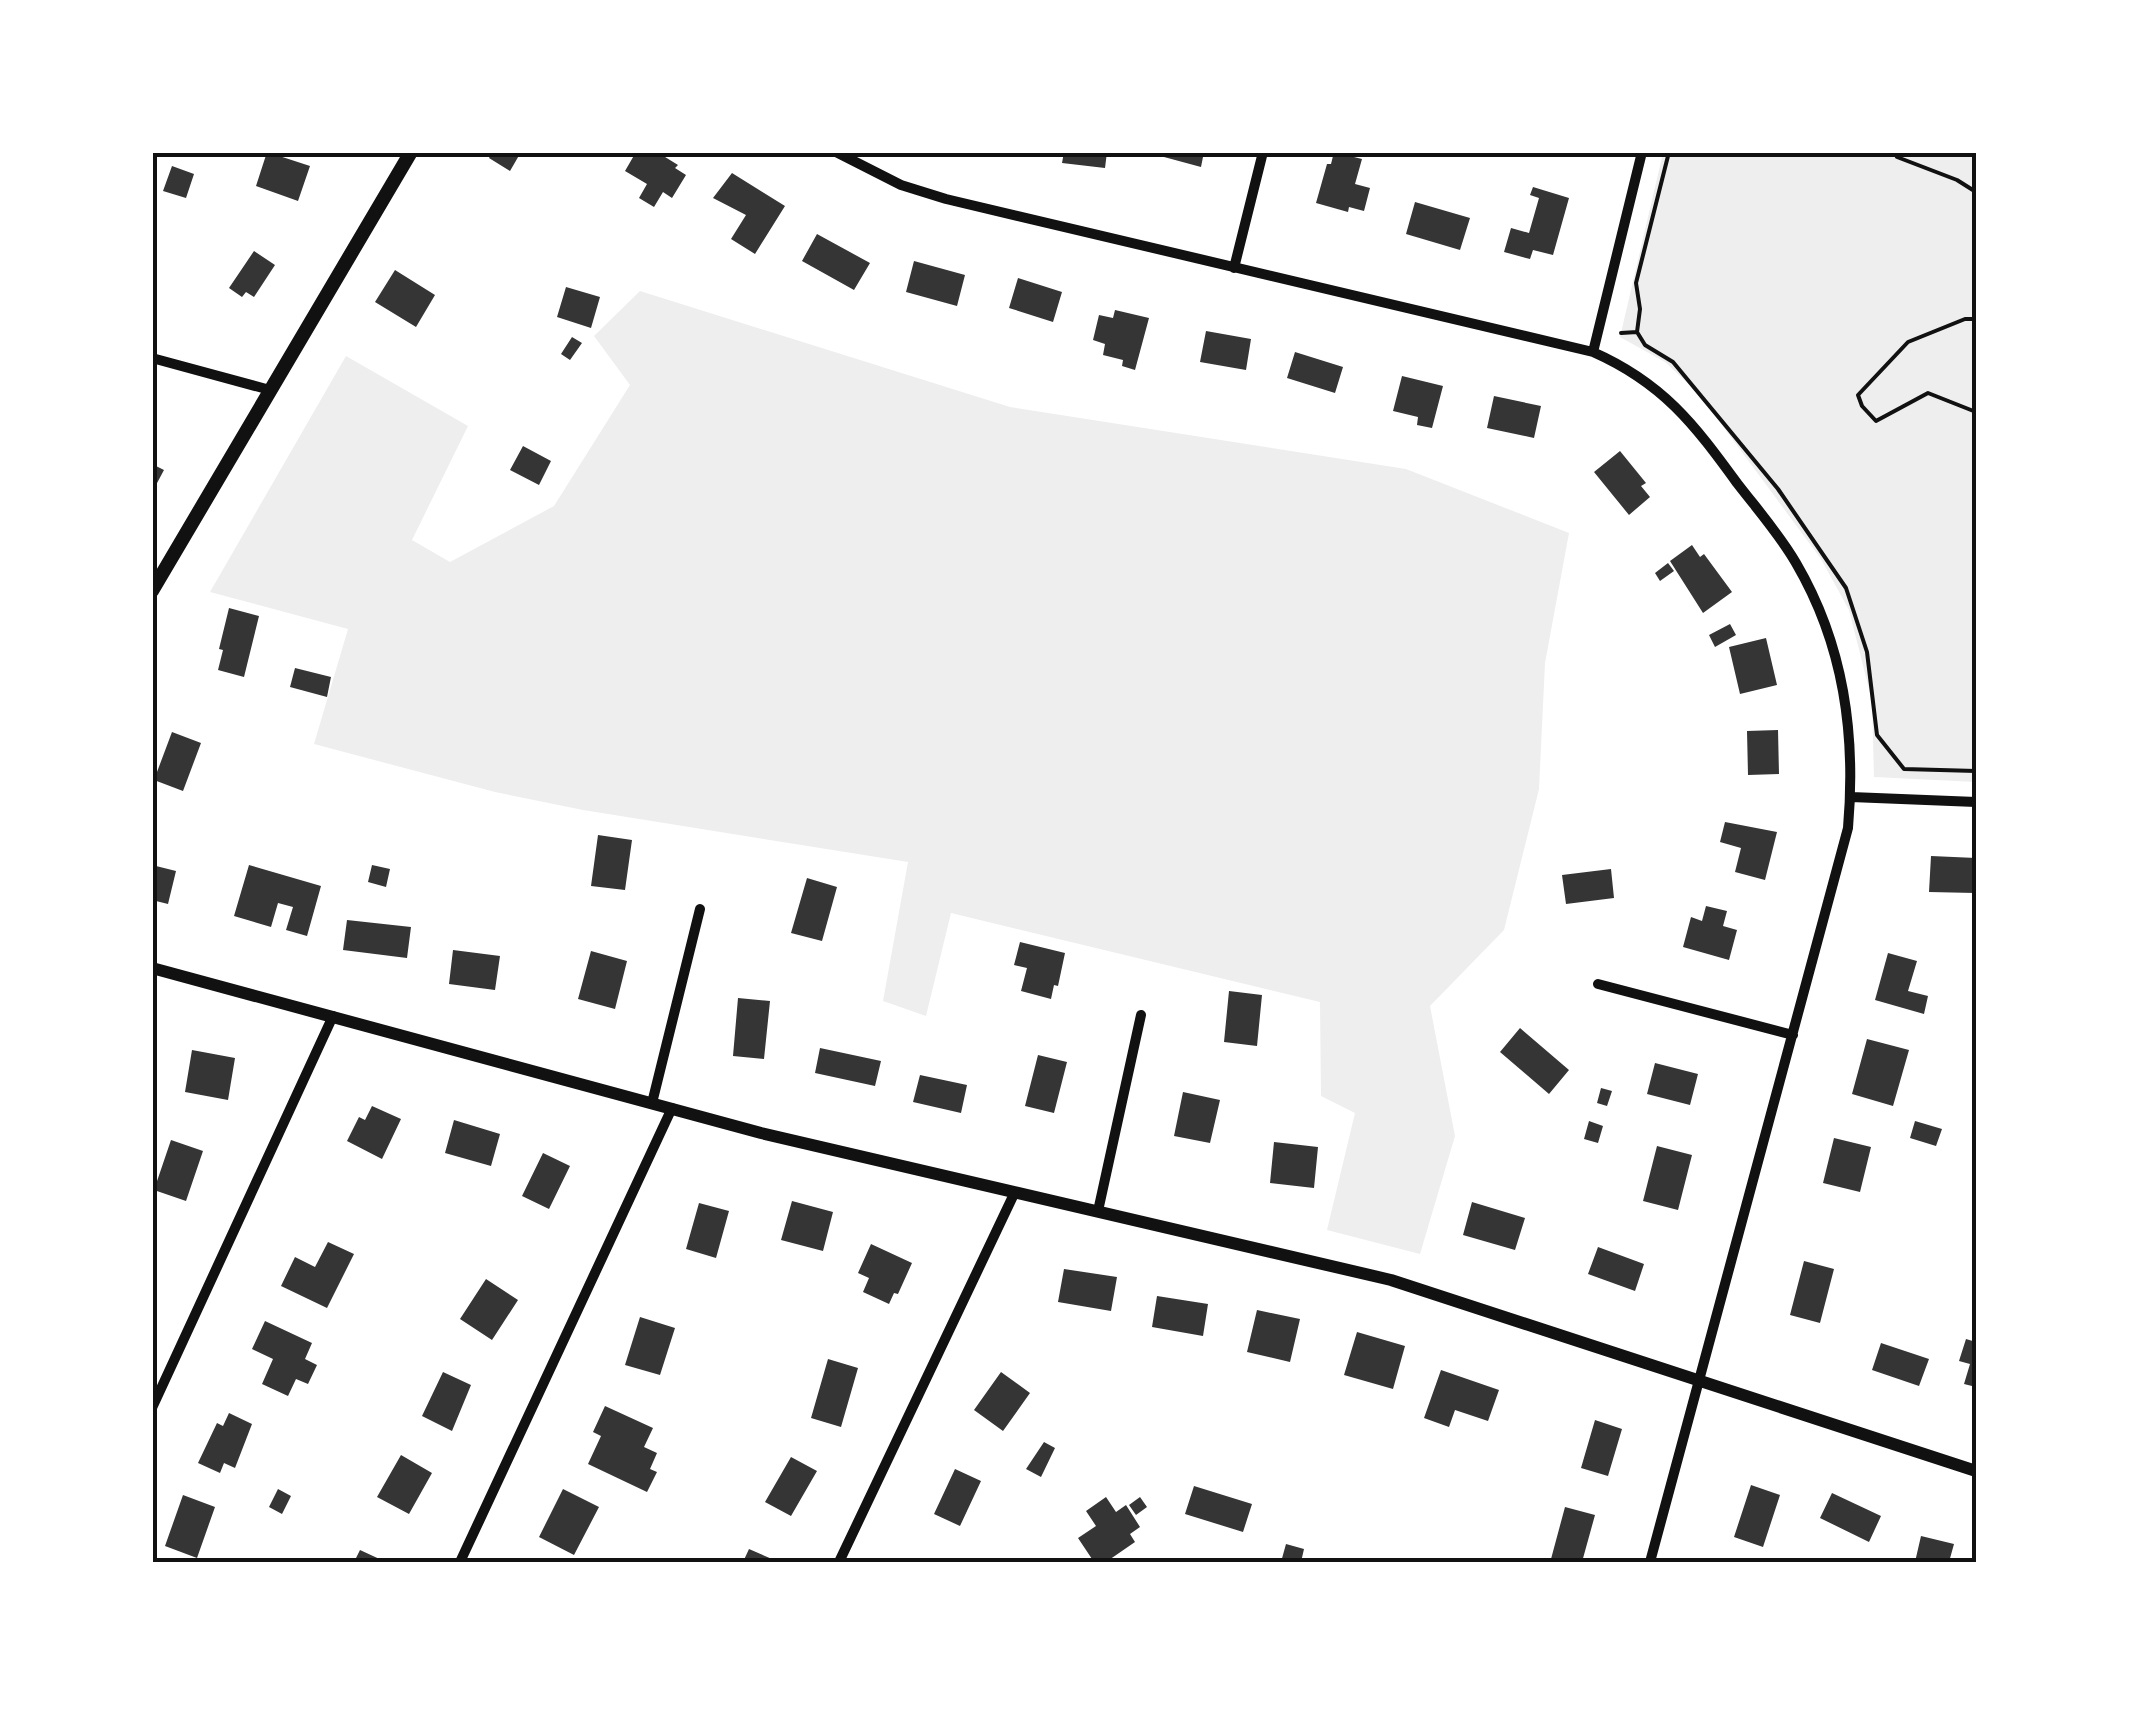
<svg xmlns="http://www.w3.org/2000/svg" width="2129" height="1715" viewBox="0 0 2129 1715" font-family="Inter,sans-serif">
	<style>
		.green { fill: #eee }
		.building { fill: #353535 }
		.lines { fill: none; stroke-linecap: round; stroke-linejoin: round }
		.path { stroke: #111; stroke-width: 4 }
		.minor { stroke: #111; stroke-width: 10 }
		.tertiary { stroke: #111; stroke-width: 12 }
		.secondary { stroke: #111; stroke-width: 14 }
		.neatline { fill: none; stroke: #111; stroke-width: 4 }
	</style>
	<rect width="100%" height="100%" fill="#fff"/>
	<path class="green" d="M1663,153H1976V782L1874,777L1872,701L1849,610L1821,559L1699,394L1665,362L1620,337Z
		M640,291L1010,407L1406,469L1569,533L1545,663L1539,789L1504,930L1430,1006L1455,1136L1420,1254L1327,1230L1355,1113L1321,1096L1320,1002L951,913L926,1016L883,1001L908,862L583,810L495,792L314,744L348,629L210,592L346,356L468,426L412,540L450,562L554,506L630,385L594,336Z"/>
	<path class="building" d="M267,152L310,166L298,201L256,186Z
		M492,152H521L510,171L489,158Z
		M636,152H657L678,165L675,168L686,175L672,198L663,192L654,207L639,198L647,184L625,171Z
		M1064,152H1107L1105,168L1062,163Z
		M1165,152H1204L1201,167L1164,157Z
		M1334,152L1362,159L1355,184L1370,188L1364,211L1349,207L1348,212L1316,203L1327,164H1331Z
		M172,166L194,174L186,198L163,191Z
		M732,173L785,206L755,254L731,239L746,215L713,198Z
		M1533,187L1569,198L1553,255L1533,250L1530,259L1504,252L1511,228L1529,233L1539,198L1530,195Z
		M1415,202L1470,218L1460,250L1406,234Z
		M817,234L870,263L854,290L802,261Z
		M254,251L275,265L254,297L246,292L242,297L229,288Z
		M914,261L965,275L957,306L906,292Z
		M395,270L435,295L416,327L375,302Z
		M1018,278L1062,292L1053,322L1009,308Z
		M566,287L600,297L591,328L557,317Z
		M1115,310L1149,318L1135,370L1122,366L1123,360L1103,355L1105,344L1093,340L1099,315L1113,318Z
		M1206,331L1251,339L1246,370L1200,362Z
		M572,337L582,343L570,360L561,354Z
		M1295,352L1343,367L1335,393L1287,378Z
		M1402,376L1443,386L1432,428L1417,425L1418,417L1393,411Z
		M1494,396L1541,406L1534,438L1487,428Z
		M523,446L551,461L539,485L510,470Z
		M1620,451L1646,483L1641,486L1650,497L1629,515L1594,472Z
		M152,464L164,470L156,485L152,483Z
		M1692,545L1700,557L1704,554L1732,592L1703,613L1670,561Z
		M1668,563L1674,571L1660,581L1655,573Z
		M229,608L259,616L244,677L218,670L223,650L219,649Z
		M1730,624L1736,635L1715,647L1709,635Z
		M1766,638L1777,685L1740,694L1729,647Z
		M295,668L331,677L327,697L290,687Z
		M1778,730L1779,774L1748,775L1747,731Z
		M172,732L201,743L183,791L154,780Z
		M1725,822L1777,832L1765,880L1735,872L1741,848L1720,842Z
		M598,835L632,840L625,890L591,886Z
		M1931,856L1976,858L1975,893L1929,892Z
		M152,865L176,871L168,904L152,900Z
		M249,865L321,886L307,936L286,930L293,907L278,903L271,927L234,916Z
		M372,865L390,869L386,887L368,882Z
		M1611,869L1614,898L1566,904L1562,875Z
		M807,878L837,887L822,941L791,933Z
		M1706,906L1727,911L1723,926L1737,930L1729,960L1683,947L1691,917L1702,921Z
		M347,920L411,927L407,958L343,950Z
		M1020,942L1065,953L1058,986L1054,985L1051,999L1021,991L1027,968L1014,965Z
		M453,950L500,956L495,990L449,984Z
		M591,951L627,961L615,1009L578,999Z
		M1888,953L1917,961L1908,991L1928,996L1924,1014L1875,1000Z
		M1229,991L1262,995L1257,1046L1224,1042Z
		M738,998L770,1001L764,1059L733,1056Z
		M1520,1028L1569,1070L1549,1094L1500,1052Z
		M1867,1039L1909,1050L1893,1106L1852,1094Z
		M820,1048L881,1061L875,1086L815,1073Z
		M192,1050L235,1058L228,1100L185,1092Z
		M1038,1055L1067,1062L1054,1113L1025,1106Z
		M1655,1063L1698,1074L1690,1105L1647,1094Z
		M920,1075L967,1085L961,1113L913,1102Z
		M1601,1088L1612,1091L1607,1106L1597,1103Z
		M1183,1092L1220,1100L1210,1143L1174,1136Z
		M372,1106L401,1119L382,1159L347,1141L359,1117L365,1120Z
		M454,1120L500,1134L491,1166L445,1153Z
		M1589,1121L1603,1126L1598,1143L1584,1139Z
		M1915,1121L1942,1129L1936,1146L1910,1138Z
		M1834,1138L1871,1147L1860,1192L1823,1183Z
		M171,1140L203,1151L186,1201L154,1190Z
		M1274,1142L1318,1147L1314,1188L1270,1183Z
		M1657,1146L1692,1155L1678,1210L1643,1201Z
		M543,1153L570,1166L549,1209L522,1196Z
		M792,1201L833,1212L823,1251L781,1240Z
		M1472,1202L1525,1218L1515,1250L1463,1235Z
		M699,1203L729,1211L716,1258L686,1249Z
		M328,1242L354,1254L327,1308L281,1286L295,1257L315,1267Z
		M871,1244L912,1263L898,1294L894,1293L889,1304L863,1292L869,1278L858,1273Z
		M1598,1247L1644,1264L1635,1291L1588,1274Z
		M1804,1261L1834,1269L1820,1323L1790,1315Z
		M1064,1269L1117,1277L1111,1311L1058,1302Z
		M486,1279L518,1300L492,1340L460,1319Z
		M1157,1296L1208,1304L1203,1336L1152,1327Z
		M1257,1310L1300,1319L1290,1362L1247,1352Z
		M640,1317L675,1328L660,1375L625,1365Z
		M265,1321L312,1343L305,1359L317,1365L308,1384L296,1379L288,1396L262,1384L273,1359L252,1349Z
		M1357,1332L1405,1346L1393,1389L1344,1375Z
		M1966,1339L1976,1342V1387L1964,1384L1970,1364L1959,1361Z
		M1881,1343L1929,1359L1919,1386L1872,1370Z
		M828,1359L858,1368L841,1427L811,1418Z
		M1441,1370L1499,1390L1488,1421L1455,1410L1449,1427L1424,1418Z
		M443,1372L471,1385L452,1431L422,1416Z
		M1001,1372L1030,1393L1003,1431L974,1410Z
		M605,1406L653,1428L644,1447L657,1453L650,1469L657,1472L647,1492L588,1464L601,1436L593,1432Z
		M229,1413L252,1424L235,1468L224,1463L220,1473L198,1463L217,1423L223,1426Z
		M1595,1420L1622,1429L1608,1476L1581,1468Z
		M1044,1442L1055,1448L1041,1477L1026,1469Z
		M401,1455L432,1473L409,1514L377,1497Z
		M791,1457L817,1471L791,1516L765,1502Z
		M955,1469L981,1481L960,1526L934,1514Z
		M1751,1485L1780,1495L1763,1547L1734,1537Z
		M1194,1486L1252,1504L1243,1532L1185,1514Z
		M278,1489L291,1496L282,1514L269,1507Z
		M563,1489L599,1507L574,1555L539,1537Z
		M1832,1493L1881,1516L1869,1542L1820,1518Z
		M183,1495L215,1507L197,1558L165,1546Z
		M1106,1497L1116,1512L1126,1505L1140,1527L1130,1534L1135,1542L1106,1562H1094L1078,1538L1096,1526L1086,1511Z
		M1140,1497L1147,1507L1136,1515L1129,1505Z
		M1565,1507L1595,1515L1582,1562L1551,1559Z
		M1921,1536L1954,1544L1949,1562H1915Z
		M1286,1544L1304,1549L1301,1562H1281Z
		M749,1549L779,1562H743Z
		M360,1550L386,1562H354Z"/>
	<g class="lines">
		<path class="path" d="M1669,152L1636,283L1640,309L1637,332L1645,345L1673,362L1778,489L1846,588L1867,652L1877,735L1904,769L1976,771
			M1894,152L1897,157L1957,180L1976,192
			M1976,319H1965L1908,342L1858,395L1862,406L1876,421L1928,393L1976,412
			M1621,333L1637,332"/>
		<path class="minor" d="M836,152L901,185L946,199L1593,352C1663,383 1694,424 1737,483C1757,509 1780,535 1796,563C1844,645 1856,734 1848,828L1650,1562
			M1234,268L1263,152
			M1593,352L1642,152
			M152,358L270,390
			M1851,797L1976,802
			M1598,984L1793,1035
			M652,1103L700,909
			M1098,1211L1141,1015
			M152,1408L333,1016
			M460,1562L672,1108
			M839,1562L1015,1192"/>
		<path class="tertiary" d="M152,968L761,1133L1391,1280L1976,1471"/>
		<path class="secondary" d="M152,591L411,152"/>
	</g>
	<rect width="2129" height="1715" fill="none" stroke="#ffffff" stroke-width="310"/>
	<rect x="155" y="155" width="1819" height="1405" class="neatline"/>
</svg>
